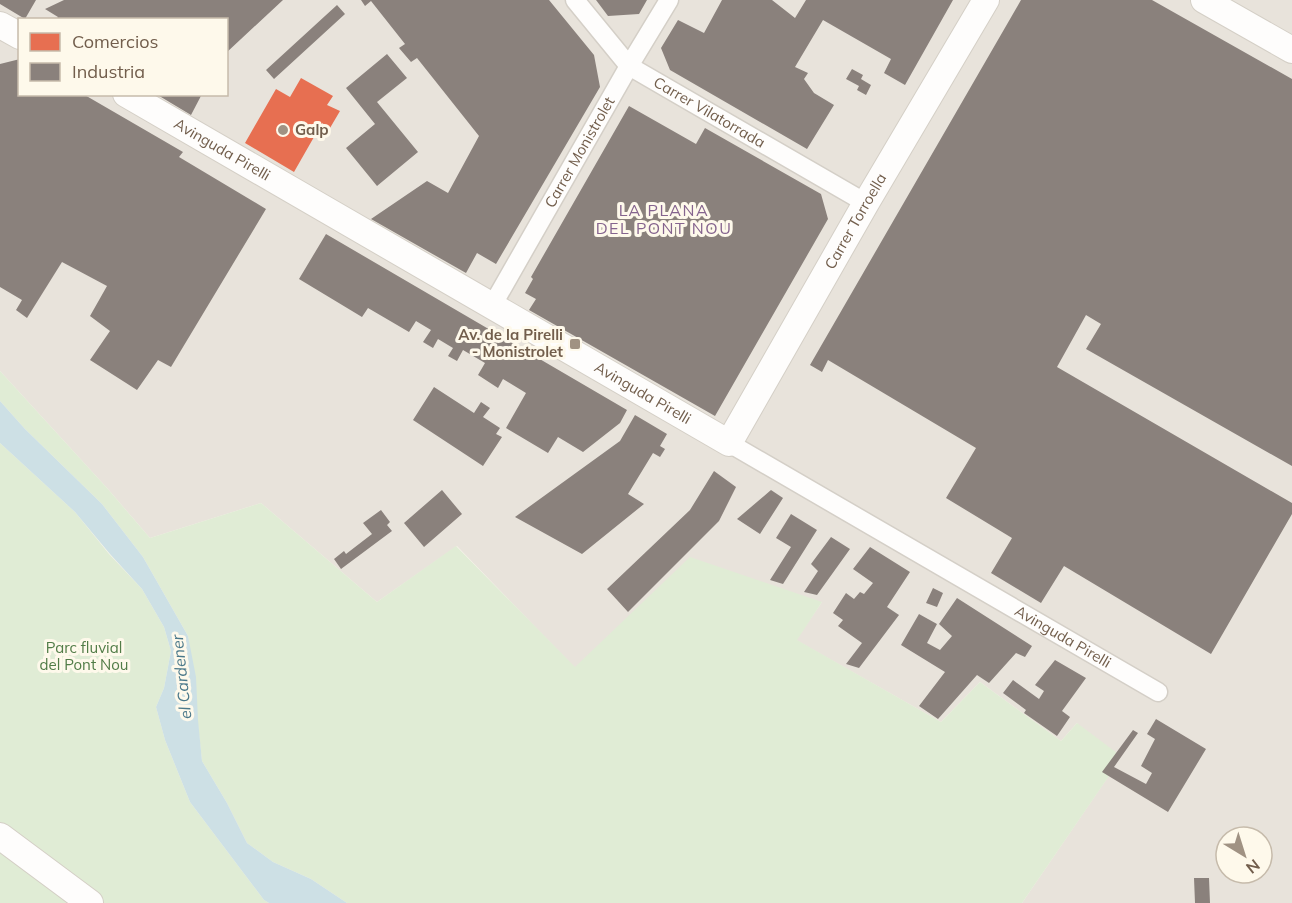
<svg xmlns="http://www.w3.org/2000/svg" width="1292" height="903" viewBox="0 0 1292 903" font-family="Mulish,sans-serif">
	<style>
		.industrial { fill: #e8e3db; fill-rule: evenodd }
		.green { fill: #e0ecd5 }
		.water { fill: #cde0e5 }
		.shops { fill: #e76f51 }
		.industry { fill: #8a817c }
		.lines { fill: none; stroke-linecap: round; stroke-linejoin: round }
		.street-casing { stroke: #d4cfc7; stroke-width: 21 }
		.secondary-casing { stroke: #d4cfc6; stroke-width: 28 }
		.street { stroke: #fefdfc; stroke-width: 18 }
		.secondary { stroke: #fefdfc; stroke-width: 26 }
		.poi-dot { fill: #a09283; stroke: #fef9eb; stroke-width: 2 }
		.labels { text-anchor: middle; stroke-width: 6; stroke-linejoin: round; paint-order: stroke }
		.street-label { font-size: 15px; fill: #725e4c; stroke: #fef9eb }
		.poi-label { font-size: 15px; font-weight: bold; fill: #725e4c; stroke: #fef9eb; text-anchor: start }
		.park-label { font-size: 15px; fill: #517c47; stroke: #fef9eb }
		.neighbourhood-label { font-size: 16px; letter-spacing: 1.5px; fill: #85648e; stroke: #fef9eb }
		.water-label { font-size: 16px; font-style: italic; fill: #4a788a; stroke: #fef9eb }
	</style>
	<rect width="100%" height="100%" fill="#f6f3ea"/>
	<path class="industrial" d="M0,0H1292V903H1022L1108,777L1102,772L1077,723L1061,741L980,682L941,722L796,640L822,602L575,668L457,546L377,602L261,503L150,538L107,488L0,371ZM20,20H226V94H20ZM1226,837H1262V873H1226Z"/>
	<path class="green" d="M0,371L107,488L150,538L261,503L377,602L456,546L575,667L690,557L822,602L797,640L941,722L980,682L1061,741L1077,723L1117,753L1103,772L1109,776L1022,903H347L311,879L273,862L247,843L227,803L202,761L188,636L143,557L102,504L25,429L0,401Z
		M0,443L75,512L109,554L142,589L164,627L171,651L164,688L156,707L165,740L190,802L264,900L269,903H0Z"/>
	<path class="water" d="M0,401L25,429L102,504L143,557L188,636L196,677L198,720L202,761L227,803L247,843L273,862L311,879L347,903H269L264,900L190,802L165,740L156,707L164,688L171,651L164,627L142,589L110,554L75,512L0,443Z"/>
	<path class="shops" d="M301,78L333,96L327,105L340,111L330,128L322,123L294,172L245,143L276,89L290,97Z"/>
	<path class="industry" d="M0,0H36L25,19L0,4Z
		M64,0H283L226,53V20H56L58,17L45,9Z
		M361,0H549L594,55L600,87L496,264L477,253L466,273L371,219L427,181L448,193L479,136L417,58L411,62L399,48L405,44L371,1L365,6Z
		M596,0H647L639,14L608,16Z
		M722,0H772L795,18L806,0H953L905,85L884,73L891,59L823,20L795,67L808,73L804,79L814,93L834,105L807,149L670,70L661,48L678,20L704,33Z
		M1021,0H1152L1292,79V466L1086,349L1101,324L1086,315L1057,367L1292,503V514L1211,654L1064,566L1041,603L991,573L1012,538L946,498L976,448L828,360L822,372L810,365Z
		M337,5L345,14L274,79L266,70Z
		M387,54L407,78L377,102L418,152L377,186L346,148L375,124L346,88Z
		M20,59V94H83L183,152L179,157L266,209L171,367L158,360L137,390L90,360L110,331L90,316L107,286L62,262L27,318L16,310L22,300L0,287V64Z
		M852,69L863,75L861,79L871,85L866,95L857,90L859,86L846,79Z
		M156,94H202L191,115Z
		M629,106L696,144L705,128L821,194L828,219L715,416L529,310L536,299L525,293L533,279L531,277Z
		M326,234L627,410L620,423L583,452L558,437L548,453L506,428L526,393L503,379L498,388L478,375L485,363L463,350L457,361L448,356L453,348L438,339L433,348L423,342L431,330L416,321L409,332L368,308L362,317L299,279Z
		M434,387L474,413L481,402L490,408L483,417L500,428L496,434L502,437L483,466L413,420Z
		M635,415L667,434L660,446L665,449L660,457L653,453L628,494L644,504L582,554L515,517L620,441Z
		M714,471L736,487L719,521L628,612L607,589L690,510Z
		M442,490L462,514L424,547L404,523Z
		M771,490L783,498L760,534L737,519Z
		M381,510L390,522L387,525L392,531L341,569L334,559L344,551L346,554L372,534L363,523Z
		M791,514L817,530L783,584L770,580L791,547L776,538Z
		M831,537L850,549L817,595L804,592L818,571L811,564Z
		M870,547L910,572L887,607L899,615L859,668L846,664L862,643L838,626L843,620L833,613L846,593L854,599L860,592L864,594L873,583L853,569Z
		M933,588L943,593L937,607L926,603Z
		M957,598L1032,646L1025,657L1016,653L989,683L977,675L938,719L919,706L945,672L901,645L919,614L937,624L927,643L940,650L952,636L939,624Z
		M1055,660L1086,678L1062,711L1070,717L1057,736L1024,713L1026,710L1003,693L1013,680L1039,699L1044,691L1035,685Z
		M1156,719L1206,749L1168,812L1102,772L1133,730L1138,733L1114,767L1146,784L1152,773L1141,766L1155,739L1147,734Z
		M1194,878H1209L1210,903H1195Z"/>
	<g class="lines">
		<g class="street-casing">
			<g id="street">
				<path id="s1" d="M575,0L629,66L866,203"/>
				<path id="s2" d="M492,306L629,66L669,0"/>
				<path id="s3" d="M729,443L1158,692"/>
			</g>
		</g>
		<g class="secondary-casing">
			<g id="secondary">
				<path d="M1204,0L1292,50"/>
				<path d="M0,25L20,36"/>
				<path id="s4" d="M126,94L729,443L866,203L986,0"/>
				<path d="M0,836L90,903"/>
			</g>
		</g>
		<use href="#street" class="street"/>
		<use href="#secondary" class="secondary"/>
	</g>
	<g class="poi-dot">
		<circle cx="283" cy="130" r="6"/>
		<rect x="569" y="338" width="12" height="12" rx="3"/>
	</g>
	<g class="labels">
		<g class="street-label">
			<text dy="5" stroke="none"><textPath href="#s1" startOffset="178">Carrer Vilatorrada</textPath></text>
			<text dy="5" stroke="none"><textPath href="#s4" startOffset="111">Avinguda Pirelli</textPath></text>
			<text dy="5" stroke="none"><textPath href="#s2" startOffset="177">Carrer Monistrolet</textPath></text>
			<text dy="5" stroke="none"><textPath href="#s4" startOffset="952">Carrer Torroella</textPath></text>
			<text dy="5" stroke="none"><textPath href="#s4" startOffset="597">Avinguda Pirelli</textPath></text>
			<text dy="5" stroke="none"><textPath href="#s3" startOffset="386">Avinguda Pirelli</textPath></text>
		</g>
		<g class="poi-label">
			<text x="295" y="135">Galp</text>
			<text x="563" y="340" text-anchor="end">Av. de la Pirelli<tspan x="563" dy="17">- Monistrolet</tspan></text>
		</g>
		<g class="park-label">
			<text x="84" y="653">Parc fluvial<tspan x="84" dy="17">del Pont Nou</tspan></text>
		</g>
		<g class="neighbourhood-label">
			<text x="664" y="216">LA PLANA<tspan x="664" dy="18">DEL PONT NOU</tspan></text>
		</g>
		<g class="water-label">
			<text transform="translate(181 677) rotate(-96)" y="6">el Cardener</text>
		</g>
	</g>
	<rect x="18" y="18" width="210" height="78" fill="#fef9eb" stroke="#c6bbab" stroke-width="1.5"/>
	<rect x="30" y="33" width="30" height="18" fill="#e76f51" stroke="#c6bbab" stroke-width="1.5"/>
	<text x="72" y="48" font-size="18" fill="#725e4c">Comercios</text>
	<rect x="30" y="63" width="30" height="18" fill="#8a817c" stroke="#c6bbab" stroke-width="1.5"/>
	<text x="72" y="78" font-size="18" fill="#725e4c">Industria</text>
	<g transform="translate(1244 855) rotate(142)"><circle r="28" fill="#fef9eb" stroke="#c6bbab" stroke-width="1.5"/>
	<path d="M0-4.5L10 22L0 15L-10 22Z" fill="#a09283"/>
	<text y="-9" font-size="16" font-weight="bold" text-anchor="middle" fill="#725e4c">N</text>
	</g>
</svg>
